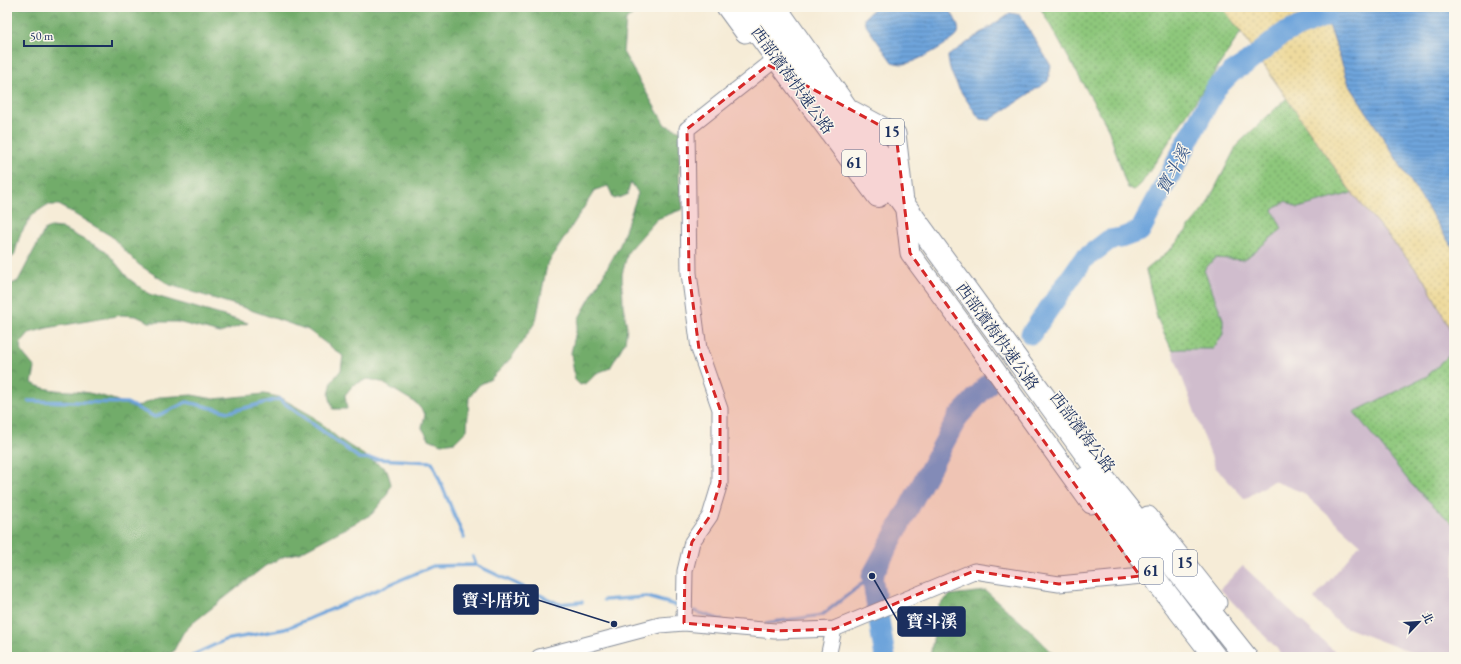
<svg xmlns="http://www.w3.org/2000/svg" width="1461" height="664" viewBox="0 0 1461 664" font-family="'EB Garamond','Noto Serif TC',serif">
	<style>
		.industrial { fill: #d0bdcd }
		.green { fill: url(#green-dots); stroke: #547b6c }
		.forest { fill: url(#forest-crowns); stroke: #466e64 }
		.sand { fill: url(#sand-dots); stroke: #84847e }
		.water { fill: url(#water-rules); stroke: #446a9c }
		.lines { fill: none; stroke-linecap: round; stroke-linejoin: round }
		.stream { stroke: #6ea4db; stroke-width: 3.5 }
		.river { stroke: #6ea4db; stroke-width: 21 }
		.minor-casing { stroke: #888e9a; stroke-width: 17 }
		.major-casing { stroke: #888e9a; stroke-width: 21 }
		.highway-casing { stroke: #888e9a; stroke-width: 24 }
		.minor { stroke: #fff; stroke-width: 15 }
		.major { stroke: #fff; stroke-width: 19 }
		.highway { stroke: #fff; stroke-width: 22 }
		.marked { fill: #d62828; fill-opacity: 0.2; stroke: #d62828; stroke-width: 3; stroke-dasharray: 8 5; stroke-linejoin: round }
		.labels { text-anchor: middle; stroke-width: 3; stroke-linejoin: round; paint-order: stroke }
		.shield { fill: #fbf7ec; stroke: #5e6b89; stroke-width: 1 }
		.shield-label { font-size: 15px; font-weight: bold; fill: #1b2f5e }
		.street-label { font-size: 16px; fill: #1b2f5e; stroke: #fbf7ec }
		.water-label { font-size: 17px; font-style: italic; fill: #38588a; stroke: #fbf7ec }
		.leader { fill: none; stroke: #1b2f5e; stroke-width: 1.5 }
		.callout-dot { fill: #1b2f5e; stroke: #fbf7ec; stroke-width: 1.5 }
		.callout { fill: #1b2f5e; stroke: #1b2f5e; stroke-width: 1.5 }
		.callout-label { font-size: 17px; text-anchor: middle; font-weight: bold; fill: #fff }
	</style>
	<defs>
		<pattern id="green-dots" width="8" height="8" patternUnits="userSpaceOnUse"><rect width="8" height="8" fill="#8ec77b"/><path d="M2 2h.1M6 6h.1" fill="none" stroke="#73a268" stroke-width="1.8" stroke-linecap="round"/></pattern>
		<pattern id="forest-crowns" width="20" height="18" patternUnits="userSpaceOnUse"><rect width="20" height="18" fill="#72ac6b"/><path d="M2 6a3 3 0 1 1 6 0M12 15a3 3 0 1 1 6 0" fill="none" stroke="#5d8c5b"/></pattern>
		<pattern id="sand-dots" width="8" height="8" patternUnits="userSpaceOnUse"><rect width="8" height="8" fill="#eeda9e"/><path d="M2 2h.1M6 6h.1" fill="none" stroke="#ccbb8a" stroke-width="1.8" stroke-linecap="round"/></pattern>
		<pattern id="water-rules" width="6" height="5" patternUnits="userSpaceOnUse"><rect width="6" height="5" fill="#6ea4db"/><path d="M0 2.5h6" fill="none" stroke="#5a86b5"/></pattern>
	</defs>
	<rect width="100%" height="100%" fill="#fbf7ec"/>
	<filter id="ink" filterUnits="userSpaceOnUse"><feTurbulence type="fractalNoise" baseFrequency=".025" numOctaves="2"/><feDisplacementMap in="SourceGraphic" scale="8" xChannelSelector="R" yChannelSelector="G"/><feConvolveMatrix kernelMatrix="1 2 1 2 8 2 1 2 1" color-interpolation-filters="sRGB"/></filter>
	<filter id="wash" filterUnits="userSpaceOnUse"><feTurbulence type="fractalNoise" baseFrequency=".012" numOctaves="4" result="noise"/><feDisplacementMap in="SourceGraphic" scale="16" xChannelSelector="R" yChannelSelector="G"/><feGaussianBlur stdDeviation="0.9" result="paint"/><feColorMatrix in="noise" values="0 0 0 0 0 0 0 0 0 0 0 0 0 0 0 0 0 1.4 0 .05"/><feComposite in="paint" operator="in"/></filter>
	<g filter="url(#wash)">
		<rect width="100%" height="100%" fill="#f6ecd7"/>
		<path class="industrial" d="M1352,193L1425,280L1454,337V351L1427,376L1354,412L1412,485L1454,525V657H1418L1412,653L1342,626L1314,599L1360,544L1302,492L1273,481L1245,499L1215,467L1172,350L1181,349H1213L1223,319L1204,270L1215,258L1273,210L1287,201L1298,208Z
			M1243,566L1340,657H1285L1220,589Z"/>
		<path class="green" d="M1040,7H1222L1241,32L1141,184L1134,190L1128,188L1125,181L1108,128Z
			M1287,98L1352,193L1298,208L1286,201L1273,210L1282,229L1244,260L1215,258L1204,270L1223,319V334L1213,349H1181L1172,350L1157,318L1146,270L1172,248L1205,208L1237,145Z
			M1454,351V525L1412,485L1354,412L1427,376Z"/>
		<path class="forest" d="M7,7H641L626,20L623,52L665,125L681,131L679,176L683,209L657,219L628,252L622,274L623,305L627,327L625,342L610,368L597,373L587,383L580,385L575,380L571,353L579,318L620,245L638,193L631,182L627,195L614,199L608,186L595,190L547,265L536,321L512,357L491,379L479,385L469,398L467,430L455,442L441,444L429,439L422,428L425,414L416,403L381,382L368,379L353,385L345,395L347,409H333L329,395L332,381L341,370L343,356L308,330L242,307L170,285L138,264L111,236L59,205H47L32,215L20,235L14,256L7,260Z
			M51,227L61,228L106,251L128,278L149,294L248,323L220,333L177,322H149L136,316L122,315L47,328L29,333L20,344L21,351L35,368L32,383C46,392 66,390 83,392C101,395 118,400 134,408L159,397L192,395L214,399L264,394L279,397L311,415L339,439L387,470L391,484L386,497L372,514L299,553L285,556L265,566L194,622L183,633L173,652L158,657H7V286L18,281L45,229Z
			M986,591L1033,633L1056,657H930L939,605L950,595Z"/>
		<path class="sand" d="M1222,7H1319L1326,16L1349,84L1454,250V337L1425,280L1352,193L1241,32Z"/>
		<path class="water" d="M876,7H948C951,12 961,27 958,33C954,42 914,63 904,64C899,64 896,63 892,62L865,24L864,18Z
			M1319,7H1454V250L1349,84L1326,16Z
			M1010,13L1020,15L1051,66L1048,81L990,120L980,119C967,100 949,79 948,56Z"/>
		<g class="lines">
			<path class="stream" d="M28,401L127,403L155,417L187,402L229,412L279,399L359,458L432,462L464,538
				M473,557L476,565
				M604,600L647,597L675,605
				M694,611L721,620
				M766,623L822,615L872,576
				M193,657V655L225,640L285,629L433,566L476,565L559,604L582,602"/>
			<path class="river" d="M1031,334L1083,260L1109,240L1121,238L1140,231L1216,88L1232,72L1247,63L1284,33L1326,16
				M885,657L872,576L958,417L993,379"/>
		</g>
	</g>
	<g filter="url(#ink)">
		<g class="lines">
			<g class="minor-casing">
				<path id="minor" d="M684,623L685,571L692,542L710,516L720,483V409L699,349L689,273L687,129L768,65
					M539,657L660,625L684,623L775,631L834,629L974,571L1059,584L1142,576
					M828,657L834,629"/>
			</g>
			<g class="major-casing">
				<path id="major" d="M726,7L745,33
					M777,7L900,181
					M825,96L896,134L910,253L963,325L1091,504
					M1148,516L1217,603"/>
			</g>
			<g class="highway-casing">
				<path id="highway" d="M739,7L878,196
					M760,7L1101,475L1246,657
					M1086,478L1159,584L1215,657"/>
			</g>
			<use href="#minor" class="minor"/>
			<use href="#major" class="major"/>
			<use href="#highway" class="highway"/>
		</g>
	</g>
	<path class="marked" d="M768,65L896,134L910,253L1140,576L1059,584L974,571L834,629L775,631L684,623L685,571L692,542L710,516L720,483V409L699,349L689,273L687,129Z"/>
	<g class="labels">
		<g class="shield">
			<rect x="880" y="119" width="24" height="26" rx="3"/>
			<rect x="842" y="150" width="24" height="26" rx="3"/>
			<rect x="1173" y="550" width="24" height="26" rx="3"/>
			<rect x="1139" y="558" width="24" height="26" rx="3"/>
		</g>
		<g class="shield-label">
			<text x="892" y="137">15</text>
			<text x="854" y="168">61</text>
			<text x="1185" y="568">15</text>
			<text x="1151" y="576">61</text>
		</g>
		<g class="street-label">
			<text transform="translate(793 80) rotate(54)" y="6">西部濱海快速公路</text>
			<text transform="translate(998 336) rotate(54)" y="6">西部濱海快速公路</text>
			<text transform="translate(1083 432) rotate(53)" y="6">西部濱海公路</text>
		</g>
		<g class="water-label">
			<text transform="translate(1173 170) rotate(-62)" y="6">寶斗溪</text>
		</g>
	</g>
	<path class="leader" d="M614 624L538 600M872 576L898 621"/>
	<g class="callout-dot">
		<circle cx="614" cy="624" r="4"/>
		<circle cx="872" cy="576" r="4"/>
	</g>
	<g class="callout">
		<rect x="454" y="585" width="84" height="29" rx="4"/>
		<rect x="898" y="607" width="67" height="29" rx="4"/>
	</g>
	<g class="callout-label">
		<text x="496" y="606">寶斗厝坑</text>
		<text x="932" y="627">寶斗溪</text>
	</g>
	<rect width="1461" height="664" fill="none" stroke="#fbf7ec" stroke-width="24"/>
	<g transform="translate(1419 622) rotate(65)" stroke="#fbf7ec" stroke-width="3" paint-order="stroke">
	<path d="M0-3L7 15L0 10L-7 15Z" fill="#1b2f5e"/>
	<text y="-6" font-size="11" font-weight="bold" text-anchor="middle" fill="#1b2f5e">北</text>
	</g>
	<path d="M24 40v6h88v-6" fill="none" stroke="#1b2f5e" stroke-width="2"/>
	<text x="30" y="40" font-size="12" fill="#1b2f5e" stroke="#fbf7ec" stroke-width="3" paint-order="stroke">50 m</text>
</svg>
